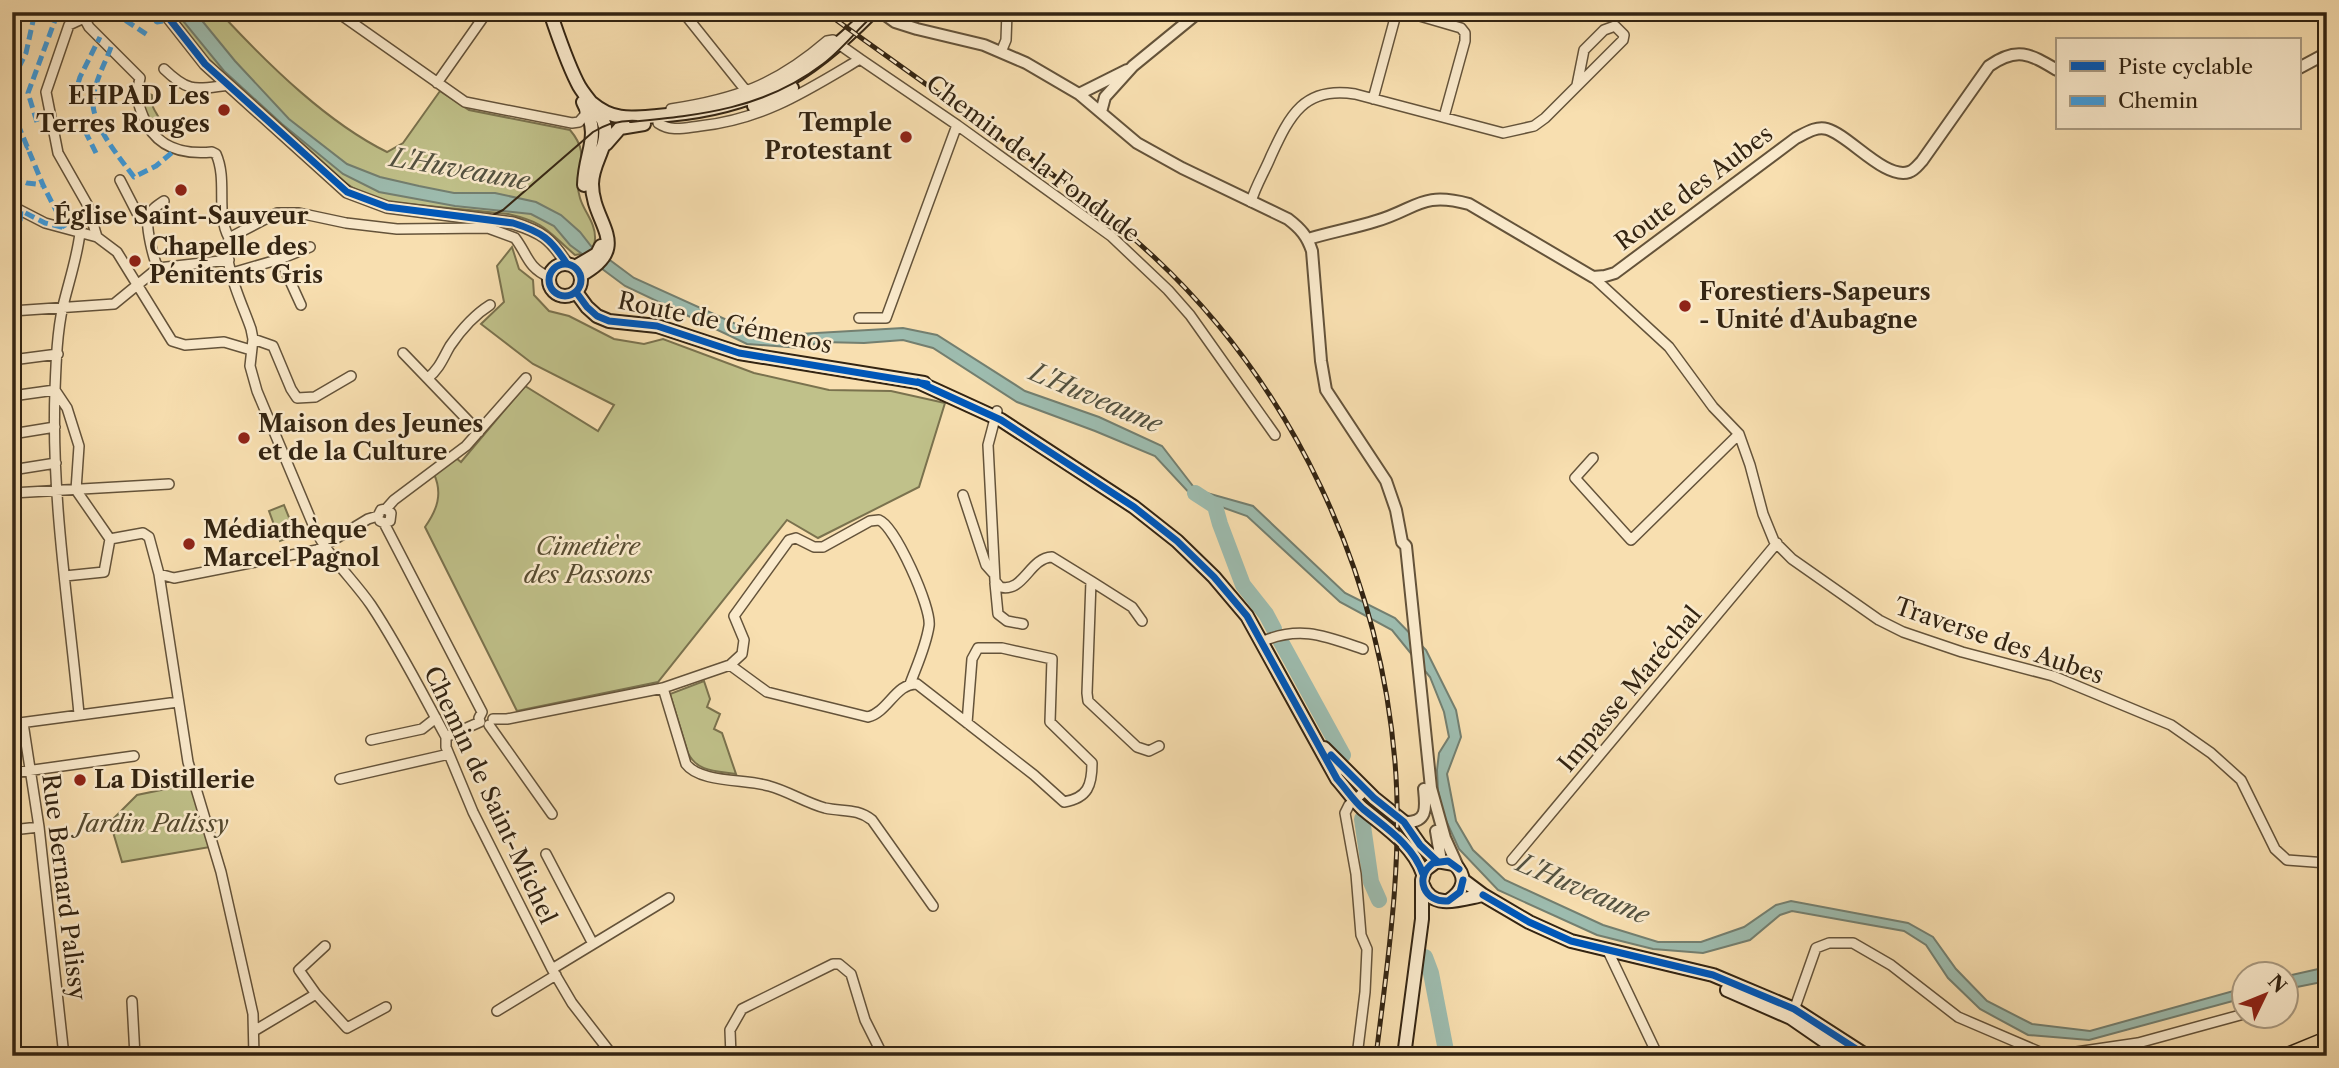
<svg xmlns="http://www.w3.org/2000/svg" width="2339" height="1068" viewBox="0 0 2339 1068" font-family="'Libre Caslon Text',serif">
	<style>
		.green { fill: #c0c18a; stroke: #7a724e; stroke-width: 2 }
		.water { fill: #9dbcaf; stroke: #737f70; stroke-width: 2 }
		.lines { fill: none; stroke-linecap: round; stroke-linejoin: round }
		.river { stroke: #9dbcaf; stroke-width: 16 }
		.minor-casing { stroke: #64533a; stroke-width: 12 }
		.tertiary-casing { stroke: #64533a; stroke-width: 14 }
		.secondary-casing { stroke: #332412; stroke-width: 16 }
		.motorway-casing { stroke: #332412; stroke-width: 19 }
		.minor { stroke: #faeacc; stroke-width: 9 }
		.tertiary { stroke: #faeacc; stroke-width: 10 }
		.secondary { stroke: #faeacc; stroke-width: 12 }
		.motorway { stroke: #f8dfb0; stroke-width: 16 }
		.tram { stroke: #332412; stroke-width: 2 }
		.rail-casing { stroke: #332412; stroke-width: 5 }
		.rail { stroke: #faeacc; stroke-width: 2.5; stroke-dasharray: 8; stroke-linecap: butt }
		.quiet { stroke: #3e9cde; stroke-width: 5; stroke-dasharray: 10 5; stroke-linecap: butt }
		.cycleway-casing { stroke: #faeacc; stroke-width: 11 }
		.cycleway { stroke: #0057b8; stroke-width: 7 }
		.poi-dot { fill: #8f2418; stroke: #faeacc; stroke-width: 2.5 }
		.labels { text-anchor: middle; stroke-width: 5; stroke-linejoin: round; paint-order: stroke }
		.poi-label { font-size: 24px; font-weight: bold; fill: #332412; stroke: #faeacc; text-anchor: start }
		.street-label { font-size: 24px; fill: #332412; stroke: #faeacc }
		.park-label { font-size: 24px; font-style: italic; fill: #564b30; stroke: #faeacc }
		.water-label { font-size: 26px; font-style: italic; fill: #535241; stroke: #faeacc }
	</style>
	<rect width="100%" height="100%" fill="#f8dfb0"/>
	<filter id="stains"><feTurbulence type="fractalNoise" baseFrequency=".00286" numOctaves="4"/><feColorMatrix values="0 0 0 0 .2 0 0 0 0 .09 0 0 0 0 .02 0 0 0 .5 -.17"/></filter>
	<radialGradient id="worn" r=".72"><stop offset=".6" stop-color="#630" stop-opacity="0"/><stop offset="1" stop-color="#630" stop-opacity=".3"/></radialGradient>
	<path class="green" d="M184,12H210L219,19L225,18C270,66 328,123 387,152L403,143L440,91L469,110L570,130C594,158 571,170 580,198C584,212 596,223 595,239C595,245 592,248 588,253L575,255C547,231 547,223 508,214L378,201L353,188L327,170L208,60L176,19Z
		M143,90L152,95C152,99 152,103 153,107C157,117 165,120 155,131L145,112Z
		M512,247L519,269L533,280L534,295L549,311L569,316L614,339L644,344L663,339L754,373L829,390L891,391L945,403L919,487L818,538L787,520L658,682L517,711L425,527C437,510 443,494 434,474L456,458L461,462L525,386L598,431L614,405L533,364L481,324L504,302L497,266Z
		M284,505L296,535L280,541L269,511Z
		M704,681L710,699L707,707L720,714L714,729L722,733L736,774C716,771 697,772 688,753L670,694Z
		M190,784L210,847L122,862L110,822L137,795Z"/>
	<path class="water" d="M184,12H195L235,61L289,119L347,164L380,177L419,186L454,193H495L536,202L561,215L580,232L591,246L634,278L749,330L799,334L903,328L937,335L1025,391L1099,417L1162,446L1196,490L1253,506L1345,593L1395,618L1426,650L1456,710L1461,737L1447,774L1456,821L1473,850L1505,880L1603,925L1658,942H1701L1744,927L1776,905L1791,901L1908,923L1933,937L1956,969L1987,1001L2032,1024L2090,1031L2244,988V998L2089,1040L2028,1035L1980,1009L1948,978L1926,945L1904,931L1792,911L1780,915L1750,940L1703,953L1653,949L1597,935L1498,890L1459,849L1443,814L1438,791L1437,770L1439,753L1449,737L1444,712L1430,677L1392,630L1340,602L1247,516L1193,497L1155,456L1095,431L1017,402L933,348L903,340L864,343L821,342L801,348L747,344L625,286L570,245L554,226L531,214L455,206L379,192L343,174L282,124L224,71L179,16Z
		M2327,967V981L2287,989V976Z"/>
	<g class="lines">
		<path class="river" d="M1195,493L1215,506L1220,524L1243,585L1266,614L1274,629
			M1280,640L1343,755
			M1362,819L1371,882L1379,900
			M1425,957L1431,973L1447,1056"/>
		<g class="minor-casing">
			<path id="minor" d="M337,12L465,102L572,123L579,122L585,115V108
				M683,12L747,92
				M1001,52L1006,40L1007,12
				M860,59L957,125L1111,236L1168,290L1190,315L1275,435
				M164,69C190,94 196,89 229,85
				M437,83L487,12
				M1373,99L1395,18L1397,14L1406,12L1461,28L1465,33V41L1444,117
				M658,123C671,132 684,128 700,126C764,119 806,91 860,59L833,40L827,41C776,85 736,99 671,109
				M120,180L138,215L148,218
				M1251,202C1255,187 1265,171 1271,156C1290,115 1304,86 1355,94L1503,133L1534,126L1545,118L1623,40L1624,35L1615,26L1604,30L1584,50L1577,85
				M12,206L45,223L97,237L117,252L172,341L185,345L224,342L251,350
				M97,237L87,204L58,153L46,92L69,25L84,18L89,27L140,78C136,94 137,102 143,116C155,147 181,155 212,152L216,154C228,181 215,212 229,238
				M229,238C221,262 243,305 251,329L253,339L250,366L257,391L314,527C328,557 353,579 371,605C399,647 422,693 446,737V747L473,812L552,969L572,1003L613,1056
				M229,238L277,213H299L346,223L397,229L488,228L515,238C528,255 527,267 549,277
				M280,259L301,305
				M158,268C153,258 146,228 148,218C150,210 158,205 164,201
				M232,273L280,259L310,247
				M1593,277L1669,347L1713,407L1739,434L1750,465L1763,514L1774,541L1792,559L1879,620L1903,632L1962,652L2053,676L2171,725L2211,753L2241,780L2275,849L2287,860L2327,863
				M12,311L114,304L158,268L229,260
				M859,318H886L957,125
				M253,339L273,346L291,389L297,398L315,397L351,376
				M403,353L479,432
				M12,360L58,354
				M428,378C440,368 443,358 450,346C461,330 474,315 490,305
				M12,387L16,311
				M55,390L67,408L79,446L76,490L110,539L143,533L149,537L159,574L188,762L221,872L253,1014L254,1056
				M12,396L55,390
				M997,411L988,445L995,581L1000,587C1024,593 1029,558 1052,557L1091,581L1087,693L1088,701L1137,747L1149,751L1159,746
				M12,421V429
				M12,434L55,427
				M1593,458L1575,478L1631,540L1739,434
				M12,470L56,463
				M12,493L169,484
				M963,495L986,565L994,574
				M386,509L394,500L466,446L526,378
				M380,521L384,523L482,712L479,718L480,722
				M159,574L174,578L317,550L368,519L378,516L381,510L386,509L391,513L390,521L384,523
				M65,576L104,572L110,539
				M1091,581L1132,607L1142,621
				M995,583L998,614L1007,621L1023,624
				M1261,642C1300,625 1325,636 1363,649
				M730,665L742,654L744,640L734,616L789,540L796,538L814,547H823L870,521L879,520C895,526 932,608 929,626C926,646 917,665 910,684
				M663,688L686,764C700,783 747,779 769,786C788,791 806,803 825,808C843,812 857,808 872,820L933,906
				M79,714C69,607 51,498 55,390C56,363 57,332 63,306C69,281 77,258 80,233
				M493,719H507L663,688L730,665L767,692L868,717C888,712 896,683 917,684L1034,775L1064,802C1088,798 1092,785 1092,763L1050,722L1052,659L1002,648H978L972,659L967,723
				M23,723L39,827L64,1056
				M12,724L178,702
				M489,725L552,814
				M446,737L480,722
				M371,740L422,729L436,718
				M12,773L134,756
				M340,779L449,754
				M12,830L39,827
				M546,854L593,944
				M1512,860L1777,543
				M1607,949L1658,1056
				M552,969L669,898
				M316,994L347,1028L386,1007
				M132,1001L135,1056
				M497,1011L556,975
				M1793,1013L1816,948L1829,943H1853L1891,965L1958,1017L2049,1056L2138,1043L2244,1014
				M254,1031L316,994L299,970L325,946
				M594,1056L606,1047
				M731,1056L730,1030L742,1009L833,964H839L851,974L865,1020L883,1056
				M1357,1056L1365,992L1367,949L1361,935L1356,874L1345,813L1349,805L1366,790"/>
		</g>
		<g class="tertiary-casing">
			<path id="tertiary" d="M164,12L205,64L347,192L387,207L513,223C542,232 551,239 567,264
				M881,12L895,22L917,29L984,45L1026,63L1079,94L1137,143L1182,168L1288,219C1301,229 1307,236 1312,251L1321,361L1326,390L1386,481L1396,510L1402,542L1406,546L1431,788L1445,838L1459,869
				M2299,68L2327,53
				M1079,94L1127,70
				M1101,112L1105,97L1133,66L1199,12
				M1308,239C1331,232 1354,228 1376,221C1417,209 1421,191 1469,204L1593,277L1605,276L1615,273L1796,138C1806,133 1816,126 1827,129C1849,135 1885,180 1909,172C1915,170 1918,165 1922,161L1989,66C2017,46 2030,54 2057,70
				M1404,822C1428,823 1426,808 1424,789
				M1436,831L1441,861"/>
		</g>
		<g class="secondary-casing">
			<path id="secondary" d="M550,12C558,36 566,60 577,82C584,98 602,110 605,127C608,148 592,163 592,184C592,224 634,246 581,275
				M583,102C602,139 585,149 584,185
				M592,103C613,121 631,118 657,116C755,109 804,80 872,12
				M754,106L792,88
				M606,144L620,128L644,124
				M549 280a16 16 0 1 1 32 0a16 16 0 1 1-32 0Z
				M575,267L597,254L601,246
				M576,292L587,307L597,316L609,321L657,326L739,353L924,383
				M918,382L1001,420L1134,507L1177,541L1214,577L1247,616L1337,779C1346,789 1353,800 1363,809C1386,828 1413,845 1423,874
				M1324,748L1374,798L1404,822L1420,845L1437,861
				M1463,880L1483,895L1529,922L1571,941L1713,975L1794,1009L1867,1056
				M1423,885C1432,911 1462,899 1483,895
				M1727,990L1791,1018L1846,1056
				M1404,1056L1422,919V880L1425,870L1437,861L1454,864C1468,877 1464,891 1448,901"/>
		</g>
		<g class="motorway-casing">
			<path id="motorway" d="M2288,1056L2327,1040"/>
		</g>
		<use href="#minor" class="minor"/>
		<use href="#tertiary" class="tertiary"/>
		<use href="#secondary" class="secondary"/>
		<use href="#motorway" class="motorway"/>
		<path class="tram" d="M171,12L207,61L355,192L389,205L482,216L493,215L503,210L593,132C608,123 621,120 637,121
			M630,122C701,115 764,109 823,64C843,49 858,28 877,12"/>
		<g class="rail-casing">
			<path id="rail" d="M825,12C882,53 940,94 997,135C1051,173 1106,212 1154,257C1294,388 1379,572 1395,762C1403,860 1388,959 1376,1056"/>
		</g>
		<use href="#rail" class="rail"/>
		<path class="quiet" d="M113,12L149,36
			M143,12L157,22L163,21
			M111,47C105,64 92,86 93,105C95,129 120,158 134,177L156,166L175,150
			M12,81L26,53L35,12
			M74,97L80,77L100,37
			M12,110L43,185L65,228
			M37,122L28,93L58,12
			M85,131L96,153
			M12,155L28,147
			M12,177L27,183L43,185
			M12,206L45,223L65,228
			M16,311L17,256L21,210"/>
		<g class="cycleway-casing">
			<path id="cycleway" d="M164,12L205,64L347,192L387,207L513,223C542,232 551,239 567,264
				M549 280a16 16 0 1 1 32 0a16 16 0 1 1-32 0Z
				M576,292L587,307L597,316L609,321L657,326L739,353L927,384
				M918,382L1001,420L1134,507L1177,541L1214,577L1247,616L1337,779C1346,789 1353,800 1363,809C1386,828 1413,845 1423,874
				M1331,755L1374,798L1404,822L1420,845L1437,861
				M1459,869L1448,861L1433,863C1413,878 1425,903 1448,901L1460,892L1463,880
				M1483,895L1529,922L1571,941L1713,975L1794,1009L1867,1056"/>
		</g>
		<use href="#cycleway" class="cycleway"/>
	</g>
	<g class="poi-dot">
		<circle cx="224" cy="110" r="7"/>
		<circle cx="906" cy="137" r="7"/>
		<circle cx="181" cy="190" r="7"/>
		<circle cx="135" cy="261" r="7"/>
		<circle cx="1685" cy="306" r="7"/>
		<circle cx="244" cy="438" r="7"/>
		<circle cx="189" cy="544" r="7"/>
		<circle cx="80" cy="780" r="7"/>
	</g>
	<g class="labels">
		<g class="poi-label">
			<text x="210" y="104" text-anchor="end">EHPAD Les<tspan x="210" dy="28">Terres Rouges</tspan></text>
			<text x="892" y="131" text-anchor="end">Temple<tspan x="892" dy="28">Protestant</tspan></text>
			<text x="181" y="224" text-anchor="middle">Église Saint-Sauveur</text>
			<text x="149" y="255">Chapelle des<tspan x="149" dy="28">Pénitents Gris</tspan></text>
			<text x="1699" y="300">Forestiers-Sapeurs<tspan x="1699" dy="28">- Unité d'Aubagne</tspan></text>
			<text x="258" y="432">Maison des Jeunes<tspan x="258" dy="28">et de la Culture</tspan></text>
			<text x="203" y="538">Médiathèque<tspan x="203" dy="28">Marcel Pagnol</tspan></text>
			<text x="94" y="788">La Distillerie</text>
		</g>
		<g class="street-label">
			<text transform="translate(1033 159) rotate(37)" y="8">Chemin de la Fondude</text>
			<text transform="translate(1694 188) rotate(-37)" y="8">Route des Aubes</text>
			<text transform="translate(725 323) rotate(12)" y="8">Route de Gémenos</text>
			<text transform="translate(1999 641) rotate(19)" y="8">Traverse des Aubes</text>
			<text transform="translate(1630 689) rotate(-50)" y="8">Impasse Maréchal</text>
			<text transform="translate(490 795) rotate(65)" y="8">Chemin de Saint-Michel</text>
			<text transform="translate(64 887) rotate(83)" y="8">Rue Bernard Palissy</text>
		</g>
		<g class="park-label">
			<text x="588" y="555">Cimetière<tspan x="588" dy="28">des Passons</tspan></text>
			<text x="153" y="832">Jardin Palissy</text>
		</g>
		<g class="water-label">
			<text transform="translate(460 169) rotate(10)" y="9">L'Huveaune</text>
			<text transform="translate(1096 398) rotate(23)" y="9">L'Huveaune</text>
			<text transform="translate(1583 889) rotate(23)" y="9">L'Huveaune</text>
		</g>
	</g>
	<rect width="2339" height="1068" fill="none" stroke="#f8dfb0" stroke-width="42"/>
	<rect x="14" y="14" width="2311" height="1040" fill="none" stroke="#332412" stroke-width="3.5"/>
	<rect x="21" y="21" width="2297" height="1026" fill="none" stroke="#332412" stroke-width="2"/>
	<rect x="2056" y="38" width="245" height="91" fill="#faeacc" stroke="#aa9b82" stroke-width="2"/>
	<rect x="2070" y="61" width="35" height="10" fill="#0057b8" stroke="#aa9b82" stroke-width="2"/>
	<text x="2118" y="74" font-size="21" fill="#332412">Piste cyclable</text>
	<rect x="2070" y="96" width="35" height="10" fill="#3e9cde" stroke="#aa9b82" stroke-width="2"/>
	<text x="2118" y="108" font-size="21" fill="#332412">Chemin</text>
	<g transform="translate(2265 995) rotate(47)"><circle r="33" fill="#faeacc" stroke="#aa9b82" stroke-width="2"/>
	<path d="M0-5L12 26L0 18L-12 26Z" fill="#8f2418"/>
	<text y="-10" font-size="19" font-weight="bold" text-anchor="middle" fill="#332412">N</text>
	</g>
	<rect width="100%" height="100%" filter="url(#stains)"/>
	<rect width="100%" height="100%" fill="url(#worn)"/>
</svg>
